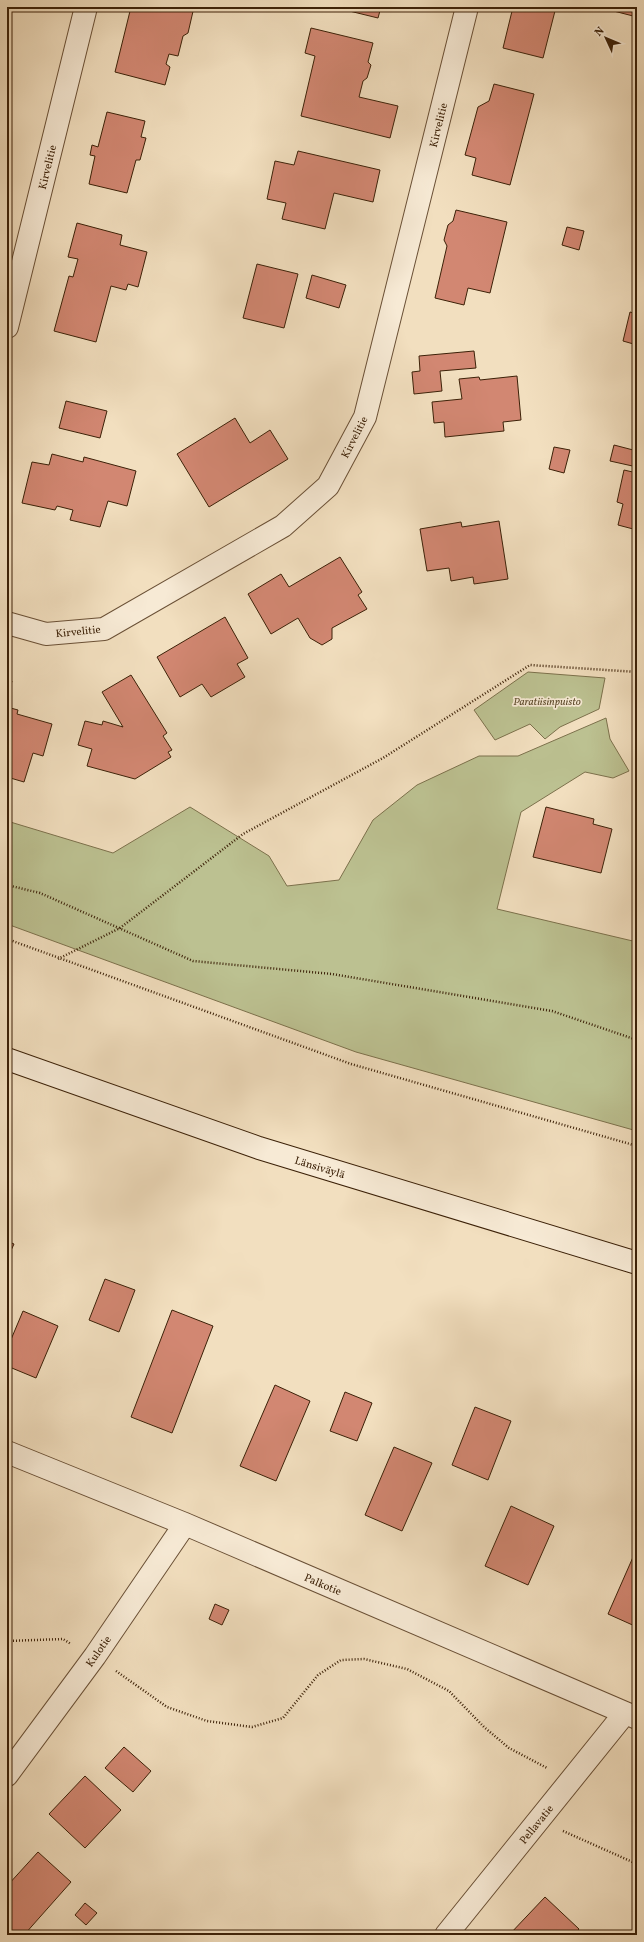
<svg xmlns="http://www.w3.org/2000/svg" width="644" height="1942" viewBox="0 0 644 1942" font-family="Vollkorn,serif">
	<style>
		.green { fill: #bcc191; stroke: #7c714c }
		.building { fill: #d28772; stroke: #3c2108 }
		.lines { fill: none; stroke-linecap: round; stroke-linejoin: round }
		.street-casing { stroke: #6a5036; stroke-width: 24 }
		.secondary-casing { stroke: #3c2108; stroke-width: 24 }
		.path { stroke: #3c2108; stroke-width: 2.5; stroke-dasharray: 1 2; stroke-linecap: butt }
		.street { stroke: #f7ead5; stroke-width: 22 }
		.secondary { stroke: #f7ead5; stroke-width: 22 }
		.labels { text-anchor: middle; stroke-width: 3.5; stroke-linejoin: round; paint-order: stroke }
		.street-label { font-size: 11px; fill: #3c2108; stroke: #f7ead5 }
		.park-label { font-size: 11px; font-style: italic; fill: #5c492a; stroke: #f7ead5 }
	</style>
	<rect width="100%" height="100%" fill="#f2dfbf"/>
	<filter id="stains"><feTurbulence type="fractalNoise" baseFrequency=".005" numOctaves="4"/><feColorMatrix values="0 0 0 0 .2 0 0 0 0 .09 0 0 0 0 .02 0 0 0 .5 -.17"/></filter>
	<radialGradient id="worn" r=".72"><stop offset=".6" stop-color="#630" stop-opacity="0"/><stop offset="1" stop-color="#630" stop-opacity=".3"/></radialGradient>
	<path class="green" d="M528,672L605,678L599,709L560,727L545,739L530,724L495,740L474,710Z
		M606,718L610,739L629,771L613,778L585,772L521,812L497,909L637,942V1131L356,1052L7,924V821L113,853L190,807L269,856L287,886L339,880L373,820L417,785L479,756H518Z"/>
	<path class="building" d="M131,7H194L188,33L183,36L178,56L169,54L166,64L170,67L165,85L115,72Z
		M333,7H381L378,18Z
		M513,7H556L543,58L503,48Z
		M598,7H637V17Z
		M311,28L373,43L368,62L371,65L367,78L363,81L359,97L398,106L390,138L301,116L315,56L305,53Z
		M494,84L534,94L510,185L472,175L476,158L465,155L478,107L489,101Z
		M107,112L145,121L141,137L146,138L140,160H136L127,193L89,184L95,156L90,155L92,145L98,147Z
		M298,151L380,170L373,202L334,193L325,229L282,219L286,203L267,199L275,161L294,165Z
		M456,210L507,222L490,293L468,288L464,305L435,298L447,246L444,240L448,225L453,221Z
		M77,223L122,235L120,245L147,252L138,287L128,284L126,290L111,286L96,342L54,331L69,276L73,277L78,259L68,257Z
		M567,227L584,231L579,250L562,245Z
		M257,264L298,274L284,328L243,318Z
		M312,275L346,285L339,308L306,298Z
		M630,312L637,314V345L623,341Z
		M474,351L476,368L440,371L442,391L414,394L412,372L420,371L419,356Z
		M517,376L521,420L503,422L504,431L445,437L444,422L434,423L432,402L462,399L459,379L479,377L480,380Z
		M66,401L107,411L100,438L59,428Z
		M235,418L250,443L270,430L288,459L209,507L177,454Z
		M614,445L637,451V467L610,461Z
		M554,447L570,450L564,473L549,469Z
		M52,454L83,462L84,457L136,471L127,506L108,501L100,527L70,520L73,510L57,506L55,510L22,503L32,462L49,465Z
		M624,470L637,473V530L618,525L623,504L617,502Z
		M499,521L508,579L474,584L473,577L451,581L449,568L427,571L420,529L461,522L462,527Z
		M340,557L362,592L358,595L367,609L332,628V639L322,645L310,638L298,618L271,634L248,594L281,574L289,587Z
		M225,617L248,658L237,664L245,677L211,697L202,684L180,697L157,657Z
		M131,675L167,733L163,736L172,750L168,752L171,757L135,779L87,766L92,749L78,745L85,721L102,725L103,721L123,727L102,692Z
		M7,679L12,681L7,699Z
		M7,707L18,710L17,714L52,724L43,756L33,753L24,782L7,777Z
		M546,807L594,819L593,824L612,829L601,873L533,857Z
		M637,831V846L633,845Z
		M7,1241L14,1244L7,1259Z
		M105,1279L135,1290L119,1332L89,1320Z
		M172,1310L213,1326L172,1433L131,1417Z
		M23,1311L58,1326L36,1378L7,1366V1349Z
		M275,1385L310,1401L276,1481L240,1466Z
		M345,1392L372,1403L357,1441L330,1431Z
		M475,1407L511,1421L488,1480L452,1465Z
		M394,1447L432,1463L402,1531L365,1515Z
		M511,1506L554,1526L528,1585L485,1566Z
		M637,1548V1627L608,1614Z
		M215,1604L229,1610L222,1625L209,1619Z
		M124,1747L151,1771L133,1792L105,1768Z
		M85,1776L121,1810L85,1848L49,1814Z
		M38,1852L71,1882L24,1935H14L7,1929V1886Z
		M545,1897L579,1929L574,1935H509Z
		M85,1903L97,1913L86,1925L75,1915Z"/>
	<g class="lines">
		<g class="street-casing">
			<path id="street" d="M7,327L86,7
				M7,623L46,634L104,629L283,526L328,486L365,417L467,7
				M7,1452L185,1524L637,1718
				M7,1775L95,1656L185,1524
				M446,1935L625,1713"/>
		</g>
		<g class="secondary-casing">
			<path id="secondary" d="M7,1059L259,1148L637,1263"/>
		</g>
		<path class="path" d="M7,885L40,893L193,961L332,974L552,1011L637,1040
			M7,939L351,1064L637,1146
			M58,959L120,928L243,834L383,758L530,665L637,672
			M7,1641L63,1639L71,1644
			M116,1671L167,1707L207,1721L252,1727L283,1718L318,1675L341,1660L364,1659L407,1669L449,1691L484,1727L509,1748L547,1768
			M563,1831L637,1864"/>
		<use href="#street" class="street"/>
		<use href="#secondary" class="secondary"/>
	</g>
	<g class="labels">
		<g class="street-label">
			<text transform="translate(438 125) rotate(-76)" y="4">Kirvelitie</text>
			<text transform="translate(47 167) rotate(-76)" y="4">Kirvelitie</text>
			<text transform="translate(354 437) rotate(-63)" y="4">Kirvelitie</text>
			<text transform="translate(78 631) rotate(-6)" y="4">Kirvelitie</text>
			<text transform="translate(320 1167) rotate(17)" y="4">Länsiväylä</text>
			<text transform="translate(323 1584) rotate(23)" y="4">Palkotie</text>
			<text transform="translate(98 1651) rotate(-55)" y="4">Kulotie</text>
			<text transform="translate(536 1824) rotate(-51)" y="4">Pellavatie</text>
		</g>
		<g class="park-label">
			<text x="547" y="705">Paratiisinpuisto</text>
		</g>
	</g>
	<rect width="644" height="1942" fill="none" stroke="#f2dfbf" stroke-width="24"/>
	<rect x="8" y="8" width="628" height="1926" fill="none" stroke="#3c2108" stroke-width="2"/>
	<rect x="12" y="12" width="620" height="1918" fill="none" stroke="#3c2108"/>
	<g transform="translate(606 38) rotate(314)" stroke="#f7ead5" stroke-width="3" paint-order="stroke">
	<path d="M0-3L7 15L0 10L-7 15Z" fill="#3c2108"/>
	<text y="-6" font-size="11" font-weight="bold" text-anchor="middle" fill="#3c2108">N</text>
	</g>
	<rect width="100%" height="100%" filter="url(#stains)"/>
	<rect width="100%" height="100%" fill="url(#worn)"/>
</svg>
